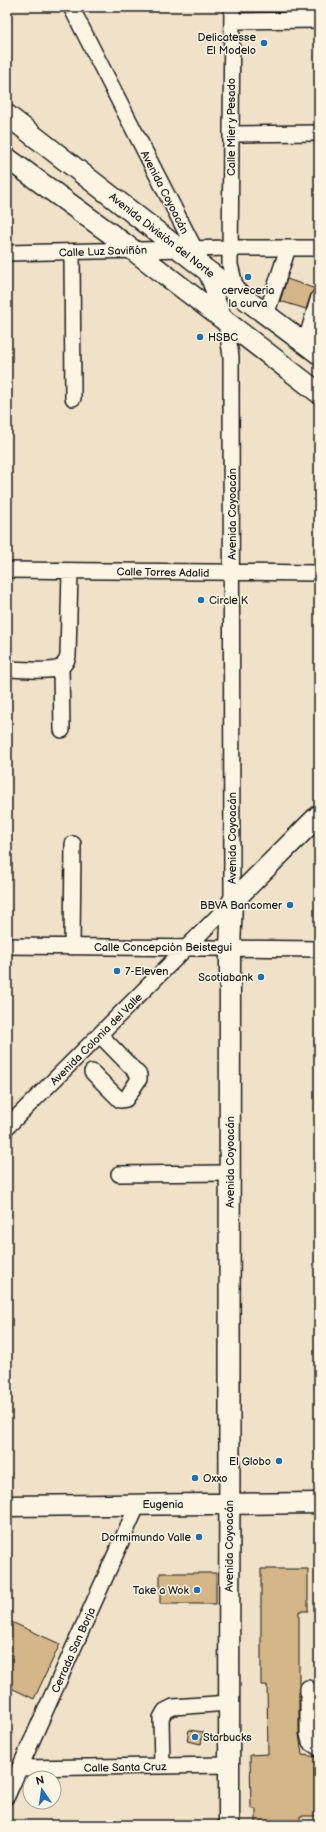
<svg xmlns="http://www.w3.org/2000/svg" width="326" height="1832" viewBox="0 0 326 1832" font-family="'Balsamiq Sans',sans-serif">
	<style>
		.building { fill: #d4b688; stroke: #1c1c1c }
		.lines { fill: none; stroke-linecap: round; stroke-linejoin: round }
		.minor-casing { stroke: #1c1c1c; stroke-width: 18 }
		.major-casing { stroke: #1c1c1c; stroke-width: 23 }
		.minor { stroke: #fcf5e5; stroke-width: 15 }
		.major { stroke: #fcf5e5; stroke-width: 20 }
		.poi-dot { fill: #1f6fb2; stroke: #fcf5e5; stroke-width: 1.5 }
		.labels { text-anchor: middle; stroke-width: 3; stroke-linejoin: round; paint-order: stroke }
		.poi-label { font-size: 11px; fill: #1c1c1c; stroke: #fcf5e5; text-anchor: end }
		.street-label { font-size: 11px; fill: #1c1c1c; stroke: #fcf5e5 }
	</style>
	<rect width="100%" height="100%" fill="#f0e2c9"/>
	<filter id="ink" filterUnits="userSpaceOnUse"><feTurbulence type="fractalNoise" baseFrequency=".025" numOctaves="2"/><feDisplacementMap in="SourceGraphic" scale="8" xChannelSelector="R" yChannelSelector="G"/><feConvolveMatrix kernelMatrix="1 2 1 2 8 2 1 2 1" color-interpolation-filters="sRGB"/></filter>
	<g filter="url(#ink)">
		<path class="building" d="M287,279L316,289L311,294L306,309L280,301Z
			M261,1569H308V1611H299V1734L302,1755L319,1757V1816H300V1825L256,1824V1809H251L250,1755L268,1754L267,1685H261Z
			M160,1573H216V1604H160Z
			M7,1620L60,1644L34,1699L7,1686Z
			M189,1730L203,1732L201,1744L187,1741Z"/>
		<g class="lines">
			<g class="minor-casing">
				<path id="minor" d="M232,7L230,265L237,293
					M232,21L319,20
					M231,134L319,133
					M72,252L73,398
					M7,253L230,248H319
					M266,315L288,248
					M305,344L319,297
					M7,570L319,573
					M61,668L62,730
					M7,669C19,669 52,673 61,667C65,664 67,661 68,656L70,571
					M7,946L319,949
					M72,947L73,844
					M92,1072L120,1100L126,1099L139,1079V1075L100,1035
					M7,1127L232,902L231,356L226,323L205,269L71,7
					M119,1174L230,1173
					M308,1688V1734L310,1742L319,1748
					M162,1766L161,1718L165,1711L173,1707L229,1703
					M20,1768L229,1765
					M7,1796L138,1504"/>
			</g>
			<g class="major-casing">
				<path id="major" d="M7,115L205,269L319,354
					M7,158L133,250L319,393
					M7,1506L319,1503
					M229,1825L230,948L232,902L319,815"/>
			</g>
			<use href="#minor" class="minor"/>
			<use href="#major" class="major"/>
		</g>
	</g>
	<g class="poi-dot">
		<circle cx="264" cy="43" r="4"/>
		<circle cx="248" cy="277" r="4"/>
		<circle cx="200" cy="337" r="4"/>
		<circle cx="201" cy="600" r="4"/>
		<circle cx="290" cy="905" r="4"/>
		<circle cx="117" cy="971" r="4"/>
		<circle cx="261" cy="977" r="4"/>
		<circle cx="279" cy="1461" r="4"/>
		<circle cx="195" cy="1478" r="4"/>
		<circle cx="199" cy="1537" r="4"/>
		<circle cx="197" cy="1590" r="4"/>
		<circle cx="195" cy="1737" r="4"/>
	</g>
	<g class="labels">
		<g class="poi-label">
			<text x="256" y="41">Delicatesse<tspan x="256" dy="13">El Modelo</tspan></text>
			<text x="248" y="294" text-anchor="middle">cerveceria<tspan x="248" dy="13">la curva</tspan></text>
			<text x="208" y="341" text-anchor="start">HSBC</text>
			<text x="209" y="604" text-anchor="start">Circle K</text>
			<text x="282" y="909">BBVA Bancomer</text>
			<text x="125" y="975" text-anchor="start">7-Eleven</text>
			<text x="253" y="981">Scotiabank</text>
			<text x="271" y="1465">El Globo</text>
			<text x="203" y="1482" text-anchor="start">Oxxo</text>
			<text x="191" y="1541">Dormimundo Valle</text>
			<text x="189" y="1594">Take a Wok</text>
			<text x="203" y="1741" text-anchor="start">Starbucks</text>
		</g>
		<g class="street-label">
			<text transform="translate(231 127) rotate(-90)" y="4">Calle Mier y Pesado</text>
			<text transform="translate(165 192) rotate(63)" y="4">Avenida Coyoacán</text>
			<text transform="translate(162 235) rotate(38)" y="4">Avenida División del Norte</text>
			<text transform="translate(103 251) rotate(-2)" y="4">Calle Luz Saviñón</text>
			<text transform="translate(232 514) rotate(-90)" y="4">Avenida Coyoacán</text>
			<text transform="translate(163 572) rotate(1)" y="4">Calle Torres Adalid</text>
			<text transform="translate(232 838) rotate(-90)" y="4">Avenida Coyoacán</text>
			<text x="163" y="951">Calle Concepción Beistegui</text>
			<text transform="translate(96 1039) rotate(-45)" y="4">Avenida Colonia del Valle</text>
			<text transform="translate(230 1162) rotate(-90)" y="4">Avenida Coyoacán</text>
			<text x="163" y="1508">Eugenia</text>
			<text transform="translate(229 1546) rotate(-90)" y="4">Avenida Coyoacán</text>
			<text transform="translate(73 1650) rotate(-66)" y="4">Cerrada San Borja</text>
			<text transform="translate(125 1767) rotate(-1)" y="4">Calle Santa Cruz</text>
		</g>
	</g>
	<rect width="326" height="1832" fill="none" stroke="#fcf5e5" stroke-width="24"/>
	<rect x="12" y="12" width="302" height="1808" fill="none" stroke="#1c1c1c" stroke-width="1.5" filter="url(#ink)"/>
	<g transform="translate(42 1790) rotate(347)"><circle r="19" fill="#fcf5e5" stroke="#a29e95"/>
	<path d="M0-3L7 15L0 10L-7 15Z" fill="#1f6fb2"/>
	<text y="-6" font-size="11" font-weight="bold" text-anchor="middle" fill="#1c1c1c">N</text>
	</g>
</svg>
